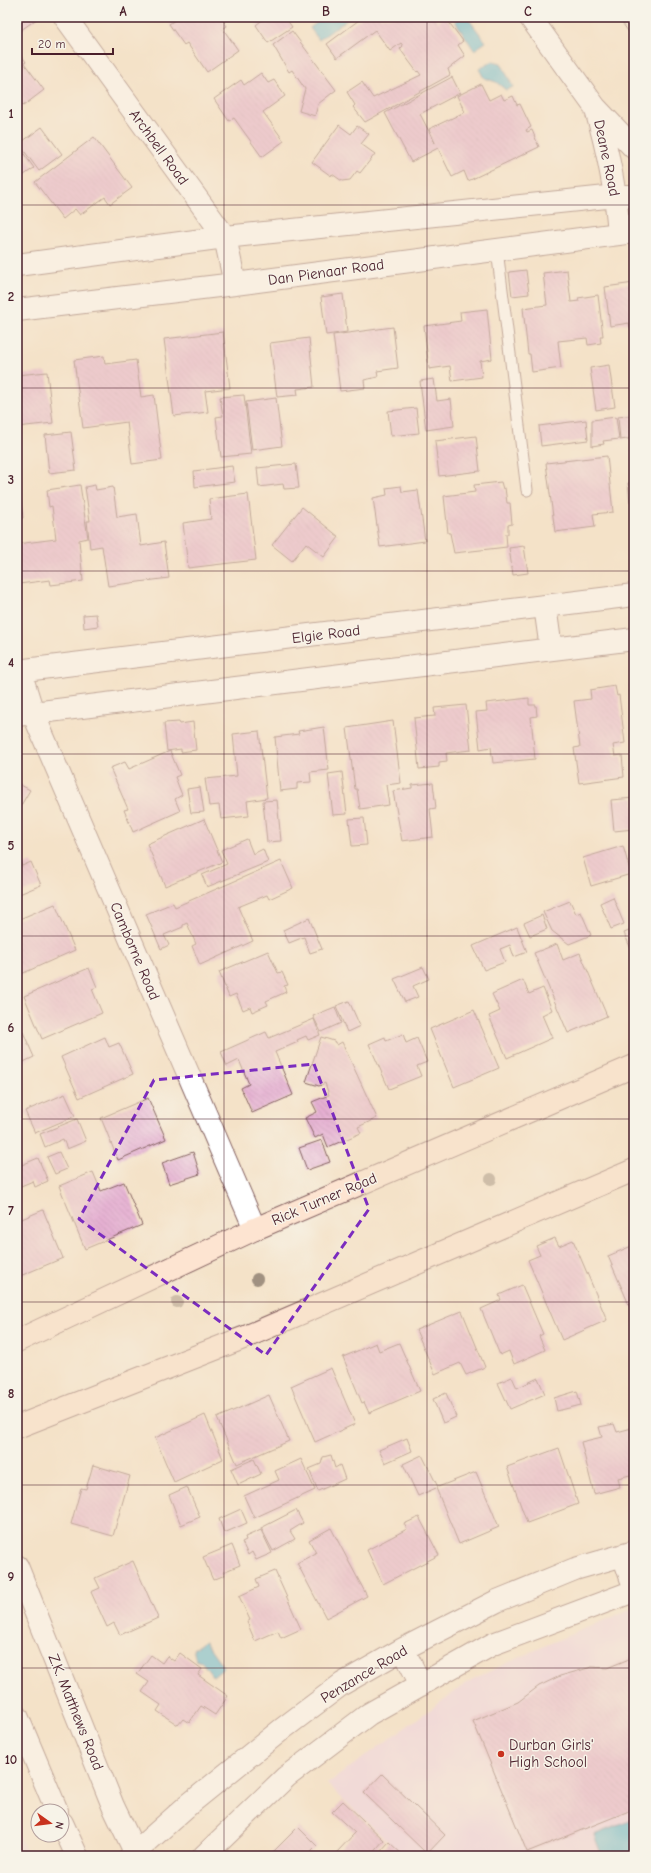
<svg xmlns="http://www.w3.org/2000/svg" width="651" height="1873" viewBox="0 0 651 1873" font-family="'Comic Neue',sans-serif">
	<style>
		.built { fill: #eed0e8 }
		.water { fill: #56b8d5; stroke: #506c80 }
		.building { fill: url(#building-back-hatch) }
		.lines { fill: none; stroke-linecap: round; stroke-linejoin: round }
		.service-casing { stroke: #866362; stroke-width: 13 }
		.minor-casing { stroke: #866362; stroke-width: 24 }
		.tertiary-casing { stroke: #866362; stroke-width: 24 }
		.secondary-casing { stroke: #866362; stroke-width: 24 }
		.service { stroke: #fff; stroke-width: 11 }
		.minor { stroke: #fff; stroke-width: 22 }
		.tertiary { stroke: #fff; stroke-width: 22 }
		.secondary { stroke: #fde4d1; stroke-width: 22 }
		.tree { fill: #a09181 }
		.marked { fill: none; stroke: #7b2cbf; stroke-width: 3; stroke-dasharray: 8 5; stroke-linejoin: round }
		.grid { fill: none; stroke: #4a1f2b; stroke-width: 1; stroke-opacity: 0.55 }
		.poi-dot { fill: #c8321e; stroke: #f7f3e8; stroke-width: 1.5 }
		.labels { text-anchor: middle; stroke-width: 3; stroke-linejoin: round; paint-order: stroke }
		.street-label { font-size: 15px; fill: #4a1f2b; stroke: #f7f3e8 }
		.poi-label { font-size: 15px; fill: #4a1f2b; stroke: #f7f3e8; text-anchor: start }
		.neatline { fill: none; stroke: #4a1f2b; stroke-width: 1.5 }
		.grid-label { font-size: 13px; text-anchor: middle; font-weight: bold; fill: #4a1f2b }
	</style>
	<defs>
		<pattern id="building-back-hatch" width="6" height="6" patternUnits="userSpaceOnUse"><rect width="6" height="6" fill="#e5afd2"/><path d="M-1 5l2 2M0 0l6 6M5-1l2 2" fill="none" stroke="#c696b4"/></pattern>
	</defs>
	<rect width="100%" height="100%" fill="#f7f3e8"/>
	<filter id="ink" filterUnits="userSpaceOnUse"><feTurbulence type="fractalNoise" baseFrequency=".025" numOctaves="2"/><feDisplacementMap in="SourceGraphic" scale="8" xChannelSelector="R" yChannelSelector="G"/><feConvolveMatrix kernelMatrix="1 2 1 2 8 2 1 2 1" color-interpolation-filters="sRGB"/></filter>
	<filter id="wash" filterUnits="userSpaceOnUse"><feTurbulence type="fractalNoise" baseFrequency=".012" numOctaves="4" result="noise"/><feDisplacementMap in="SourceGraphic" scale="16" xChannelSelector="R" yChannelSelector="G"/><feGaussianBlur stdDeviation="0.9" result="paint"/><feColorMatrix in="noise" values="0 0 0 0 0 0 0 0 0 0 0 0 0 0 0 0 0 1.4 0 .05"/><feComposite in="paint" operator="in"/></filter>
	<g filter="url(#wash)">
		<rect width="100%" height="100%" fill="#f4e2c8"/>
		<path class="built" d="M634,1608V1856H403L327,1784L471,1680L553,1642Z
			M17,1830L28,1856H17Z"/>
		<path class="water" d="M324,17H351L319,40L310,28Z
			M460,17H467L486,42L474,50L455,21Z
			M493,61L501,63L513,87L506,90L496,82L484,78L479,69Z
			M205,1641L224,1668L213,1677L202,1662L196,1660L193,1649Z
			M634,1819V1856H602L594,1835Z"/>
		<g id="blocks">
			<path class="building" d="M17,17H37L38,18L17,33Z
				M179,17H221L227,26L223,29L238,50L207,72L187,43L184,45L169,24Z
				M266,17H285L292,27L268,43L256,25Z
				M363,17H434L438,22L445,17L463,41L458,45L465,56L448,69L450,75L365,122L353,107L355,105L347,92L362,82L373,98L421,75L418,71L417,72L400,49L403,46L401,43L390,51L375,30L337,58L327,44Z
				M618,17H634V38H633Z
				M292,31L336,90L318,104L315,116L299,111L305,89L292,70L289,72L273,45Z
				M17,49L26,62L24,63L44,90L23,106L17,97Z
				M261,73L268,83L274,80L285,96L263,112L284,141L262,157L234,118L229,121L214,99L241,80L244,85Z
				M452,77L460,93L420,114L435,143L429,129L465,112L457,96L481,84L489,100L501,94L504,100L513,96L517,105L520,104L531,127L526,130L527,132L532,130L539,147L468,181L464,171L452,177L438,148L411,162L385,113Z
				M339,125L351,134L357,126L369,134L361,144L375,154L360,173L357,171L350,180L342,181L332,174L331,176L312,162Z
				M42,127L62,154L39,171L19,144Z
				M94,137L132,188L110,204L105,197L80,215L75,209L63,219L35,182Z
				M17,144L34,168L17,180Z
				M526,270L529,294L512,296L509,272Z
				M567,270L571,302L579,301L578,298L598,295L603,336H600L601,343L588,345L587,338L558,341L561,368L532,372L530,354H528L523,308L547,305L543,273Z
				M634,283V330H631L629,323L610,326L605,287Z
				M343,294L347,332L326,335L321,297Z
				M487,309L492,359L480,361L482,377L452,381L450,366L429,369L424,326L461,321L460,312Z
				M393,327L398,368L377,371L378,377L364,380L365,388L340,391L333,335Z
				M223,332L230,388L205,391L208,412L174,416L164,339Z
				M309,338L314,387L297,389L298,395L277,397L270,343Z
				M104,356L105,364L136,360L141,397L154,395L162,460L132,464L127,422L83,428L74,360Z
				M609,365L615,407L596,410L590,368Z
				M47,372L53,423L17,427V375Z
				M434,379L437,401L451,399L454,426L426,430L420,381Z
				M244,395L251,454L221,457L216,417L223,416L220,397Z
				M276,398L282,446L252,450L246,402Z
				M416,408L419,433L391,436L388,411Z
				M634,415V438L620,440L618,417Z
				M616,417L619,439L603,441L604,444L592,446V420Z
				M586,420L588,440L541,446L539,426Z
				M71,432L76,470L49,473L45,435Z
				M476,436L480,471L439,476L435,441Z
				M634,444V465H633L631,445Z
				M607,456L613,512L593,514L595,527L555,532L546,463Z
				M296,464L299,488L284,489L283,484L259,487L257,468Z
				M232,466L235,482L195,487L194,471Z
				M501,482L503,489L505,488L507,503H510L512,524L508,525V534H506L507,547L454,553L450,533H448L444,496L475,492L474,485Z
				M634,482V502L630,503L628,483Z
				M80,485L88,538L79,540L83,581L51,585L50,580L19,584L17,544L56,539L52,506L49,507L47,490Z
				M95,485L96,490L113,487L117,517L137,514L141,546L164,542L169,578L108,586L102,546L90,548L87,521H90L85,487Z
				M401,486L402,492L418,490L425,541L380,547L373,498L387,495L386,488Z
				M17,492H20L23,518L17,519Z
				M248,494L256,560L188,568L183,523L211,519L209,499Z
				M302,507L339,537L324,557L306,543L292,561L272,545Z
				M524,546L528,573L513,575L509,548Z
				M96,614L98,626L84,628L83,615Z
				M629,685H634V716H633Z
				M615,686L617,696L619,695L625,743L613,745L615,756L622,755L624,777L579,783L574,748L580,747L574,701L591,699L590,690Z
				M529,698V705H536L537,716L531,717L535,759L493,763L491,747L480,749L476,712L487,711L486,703Z
				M466,705L471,750L446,753L447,761L439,762V767L419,769L414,718L435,716L434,708Z
				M393,721L401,783L386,785L389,805L360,809L357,789H355L347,728Z
				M179,722L180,724L193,722L196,750L181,752V749L167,751L164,723Z
				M324,727L329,770L310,772L311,782L297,783V789L280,791L275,737L299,734L298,731Z
				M259,731L267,798L247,801L249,816L221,819L219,805L209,806L205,779L237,776L233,734Z
				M170,751L180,775L175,777L182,795L175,799L180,811L133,832L124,810L128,809L110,768L125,762L129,769Z
				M342,772L347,814L333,815L328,774Z
				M17,783L30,790L17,812Z
				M433,783L436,808L430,809L433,837L402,841L393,791L412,788V785Z
				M200,787L204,812L191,813L187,789Z
				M634,798V829L614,831L611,800Z
				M277,800L281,841L267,842L263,801Z
				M364,818L367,845L352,846L349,819Z
				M204,819L222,862L165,886L147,844Z
				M247,839L253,854L263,849L268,862L207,887L202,875L227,864L221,850Z
				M623,846L631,874L591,886L583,858Z
				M17,854L22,866L31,862L41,885L17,895Z
				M281,861L293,888L269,899L267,895L238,907L253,941L200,965L192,946L196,944L187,923L183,925V927L164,935L169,945L161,949L146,914L173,903L175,907Z
				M613,897L624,924L611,929L600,903Z
				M570,901L576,914L581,912L591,935L569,944L552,931L543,912Z
				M55,904L75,950L19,975L17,971V920Z
				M542,915L547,929L530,936L524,923Z
				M309,918L322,949L310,953L304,937L289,943L283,930Z
				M517,927L527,952L514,957L510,945L500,949L505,962L484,970L473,946Z
				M634,929V956L624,933Z
				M557,944L563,960L580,953L607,1016L568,1033L534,953Z
				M268,951L278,973L282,972L288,985L284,986L286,992L266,1001L268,1005L252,1012L250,1007L243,1010L236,994L229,997L219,972Z
				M423,967L429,979L413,986L418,997L405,1002L394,979Z
				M89,968L97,987L92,989L102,1013L42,1039L24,996Z
				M523,980L529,994L543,988L552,1010L542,1015L552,1038L507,1058L489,1016L500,1011L492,994Z
				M349,1001L360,1026L347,1032L336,1006Z
				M335,1007L341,1023L321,1032L313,1016Z
				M474,1010L499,1068L454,1087L430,1029Z
				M314,1019L320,1035L308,1040L306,1036L297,1040L298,1042L275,1052L293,1095L252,1113L241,1088L249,1084L239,1060L227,1066L221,1052L266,1032L269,1038Z
				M23,1032L34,1057L17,1065V1034Z
				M403,1034L406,1043L417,1038L427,1062L417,1066L421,1076L389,1089L369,1044L385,1037L386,1041Z
				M105,1037L109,1047L119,1043L133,1074L79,1098L61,1057Z
				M321,1037L334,1041L337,1045L342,1042L377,1118L358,1127L361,1133L328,1147L323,1134L315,1138L305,1118L317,1112L312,1102L329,1095L325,1083L319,1086L306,1082Z
				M65,1094L75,1116L35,1133L25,1111Z
				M148,1098L166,1139L118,1160L101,1118Z
				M77,1119L86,1141L67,1149L63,1139L45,1147L40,1134Z
				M322,1140L330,1162L307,1170L299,1148Z
				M59,1152L67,1169L55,1174L47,1157Z
				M193,1152L200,1174L169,1184L162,1163Z
				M38,1158L48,1181L35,1187L33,1181L21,1186L17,1177V1167Z
				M93,1172L101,1191L124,1182L142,1225L85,1249L59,1186Z
				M43,1210L63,1258L20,1276L17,1269V1221Z
				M555,1238L559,1246L573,1240L607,1320L562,1340L528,1260L540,1255L536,1246Z
				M634,1245V1311L632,1306L630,1307L608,1256Z
				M522,1285L543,1334L539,1336L545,1350L514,1364L509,1351L500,1355L481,1309L501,1300L499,1295Z
				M462,1311L485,1367L466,1375L460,1363L435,1374L416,1330Z
				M376,1343L379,1351L399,1343L420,1391L369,1413L364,1402L362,1403L343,1357Z
				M331,1368L355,1424L315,1442L291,1386Z
				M512,1377L517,1388L538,1378L545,1394L510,1409L498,1383Z
				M577,1391L581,1405L557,1411L554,1398Z
				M446,1393L456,1417L443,1423L433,1399Z
				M269,1395L289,1441L237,1464L217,1418Z
				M205,1415L223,1459L174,1482L155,1438Z
				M614,1424L617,1432L632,1428L634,1474L618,1478L620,1487L594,1494L581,1442L602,1437L599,1427Z
				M407,1438L412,1451L385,1463L379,1450Z
				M559,1448L578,1504L527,1523L507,1467Z
				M331,1455L335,1468L340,1465L345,1479L318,1491L309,1469L321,1464L323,1457Z
				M422,1455L438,1487L476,1472L499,1527L459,1544L436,1488L418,1496L403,1464Z
				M254,1459L261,1474L238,1485L231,1469Z
				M301,1459L315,1490L254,1518L244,1496L279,1480L275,1471Z
				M93,1465L130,1476L113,1536L71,1524L81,1488L86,1489Z
				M187,1487L200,1517L181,1525L169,1495Z
				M241,1509L247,1523L224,1533L219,1519Z
				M296,1510L303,1523L290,1531L295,1539L273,1551L261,1528Z
				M419,1517L439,1555L383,1584L367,1550L407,1529L404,1524Z
				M331,1528L367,1596L326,1618L297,1563L316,1553L309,1540Z
				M261,1530L272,1553L256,1560L252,1552L248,1555L242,1542L246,1540L245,1537Z
				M232,1545L240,1565L223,1572L225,1575L213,1580L203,1557Z
				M133,1561L158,1618L120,1635L114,1623L107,1627L91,1592L100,1588L95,1578Z
				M275,1571L301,1629L281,1638L278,1631L255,1641L247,1622L250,1620L239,1596L259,1587L256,1579Z
				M180,1653L202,1669L198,1675L228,1696L215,1715L201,1706L189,1723L183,1719L178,1725L157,1711L161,1705L142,1692L149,1682L137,1674L151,1655L162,1663L167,1656L174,1661Z
				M634,1657V1809L527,1852L473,1721L518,1702L539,1686L560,1676L592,1667L607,1668Z
				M382,1774L445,1835L427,1854L364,1793Z
				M343,1801L384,1840L370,1856H341L337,1852L355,1833L332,1812Z
				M298,1827L317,1846L307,1856H269Z
				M389,1842L404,1856H384L380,1852Z"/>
		</g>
	</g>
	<g filter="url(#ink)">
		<use href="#blocks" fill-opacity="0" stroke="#866362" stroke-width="1"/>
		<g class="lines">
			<g class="service-casing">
				<path id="service" d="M497,250L527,490"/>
			</g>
			<g class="minor-casing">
				<path id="minor" d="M65,17L225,237L235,284
					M530,17L595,107L634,148
					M596,110C608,151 616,191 619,234
					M17,265L225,237L616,196H634
					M17,310L235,284L634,232
					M545,606L551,649
					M17,671L634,595
					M20,671L33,713L255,1229
					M17,715L634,639
					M623,1555L634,1587
					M403,1649L421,1685
					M131,1856L187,1806L281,1730L342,1684L403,1649L497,1601L575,1569L634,1552
					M204,1856L286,1777L369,1714L493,1644L634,1591"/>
			</g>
			<g class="tertiary-casing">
				<path id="tertiary" d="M17,1566L113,1806L137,1856
					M17,1716L57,1811
					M62,1823L77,1856"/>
			</g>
			<g class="secondary-casing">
				<path id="secondary" d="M17,1341L255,1229L634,1066
					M17,1427L243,1338L634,1170"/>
			</g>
			<use href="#service" class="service"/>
			<use href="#minor" class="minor"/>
			<use href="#tertiary" class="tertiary"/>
			<use href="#secondary" class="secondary"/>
		</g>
		<g class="tree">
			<circle cx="491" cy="1179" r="6"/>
			<circle cx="257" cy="1279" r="6"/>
			<circle cx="177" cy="1302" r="6"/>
		</g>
	</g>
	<path d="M0 0H651V1873H0ZM314,1064L369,1209L266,1355L79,1219L154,1080Z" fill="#f4e2c8" fill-opacity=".55" fill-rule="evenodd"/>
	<path class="marked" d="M314,1064L369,1209L266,1355L79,1219L154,1080Z"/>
	<path class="grid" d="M224,17V1856M427,17V1856M17,205H634M17,388H634M17,571H634M17,754H634M17,936H634M17,1119H634M17,1302H634M17,1485H634M17,1668H634"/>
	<circle class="poi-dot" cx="501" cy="1754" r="4"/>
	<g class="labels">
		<g class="street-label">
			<text transform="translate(159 147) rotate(54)" y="5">Archbell Road</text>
			<text transform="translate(607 158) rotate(78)" y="5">Deane Road</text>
			<text transform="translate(326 272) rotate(-8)" y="5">Dan Pienaar Road</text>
			<text transform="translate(326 634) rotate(-7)" y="5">Elgie Road</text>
			<text transform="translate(135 951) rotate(67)" y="5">Camborne Road</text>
			<text transform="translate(324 1199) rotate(-23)" y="5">Rick Turner Road</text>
			<text transform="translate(364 1674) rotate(-31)" y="5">Penzance Road</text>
			<text transform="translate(76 1712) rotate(68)" y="5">Z.K. Matthews Road</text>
		</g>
		<g class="poi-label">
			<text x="509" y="1750">Durban Girls'<tspan x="509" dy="17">High School</tspan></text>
		</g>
	</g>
	<rect width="651" height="1873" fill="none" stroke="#f7f3e8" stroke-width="44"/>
	<g transform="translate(50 1823) rotate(104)"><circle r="19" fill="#f7f3e8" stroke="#b29e9c"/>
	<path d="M0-3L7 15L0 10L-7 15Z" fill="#c8321e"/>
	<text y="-6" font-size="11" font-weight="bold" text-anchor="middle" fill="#4a1f2b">N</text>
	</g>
	<path d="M32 48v6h81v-6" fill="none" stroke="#4a1f2b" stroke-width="2"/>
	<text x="38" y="48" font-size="12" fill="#4a1f2b" stroke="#f7f3e8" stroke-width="3" paint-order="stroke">20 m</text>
	<rect x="22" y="22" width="607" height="1829" class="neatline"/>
	<g class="grid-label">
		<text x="123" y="16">A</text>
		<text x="326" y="16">B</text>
		<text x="528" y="16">C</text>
		<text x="11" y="118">1</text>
		<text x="11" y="301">2</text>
		<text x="11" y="484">3</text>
		<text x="11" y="667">4</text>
		<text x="11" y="850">5</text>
		<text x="11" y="1032">6</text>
		<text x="11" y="1215">7</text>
		<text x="11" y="1398">8</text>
		<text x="11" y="1581">9</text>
		<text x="11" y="1764">10</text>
	</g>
</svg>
